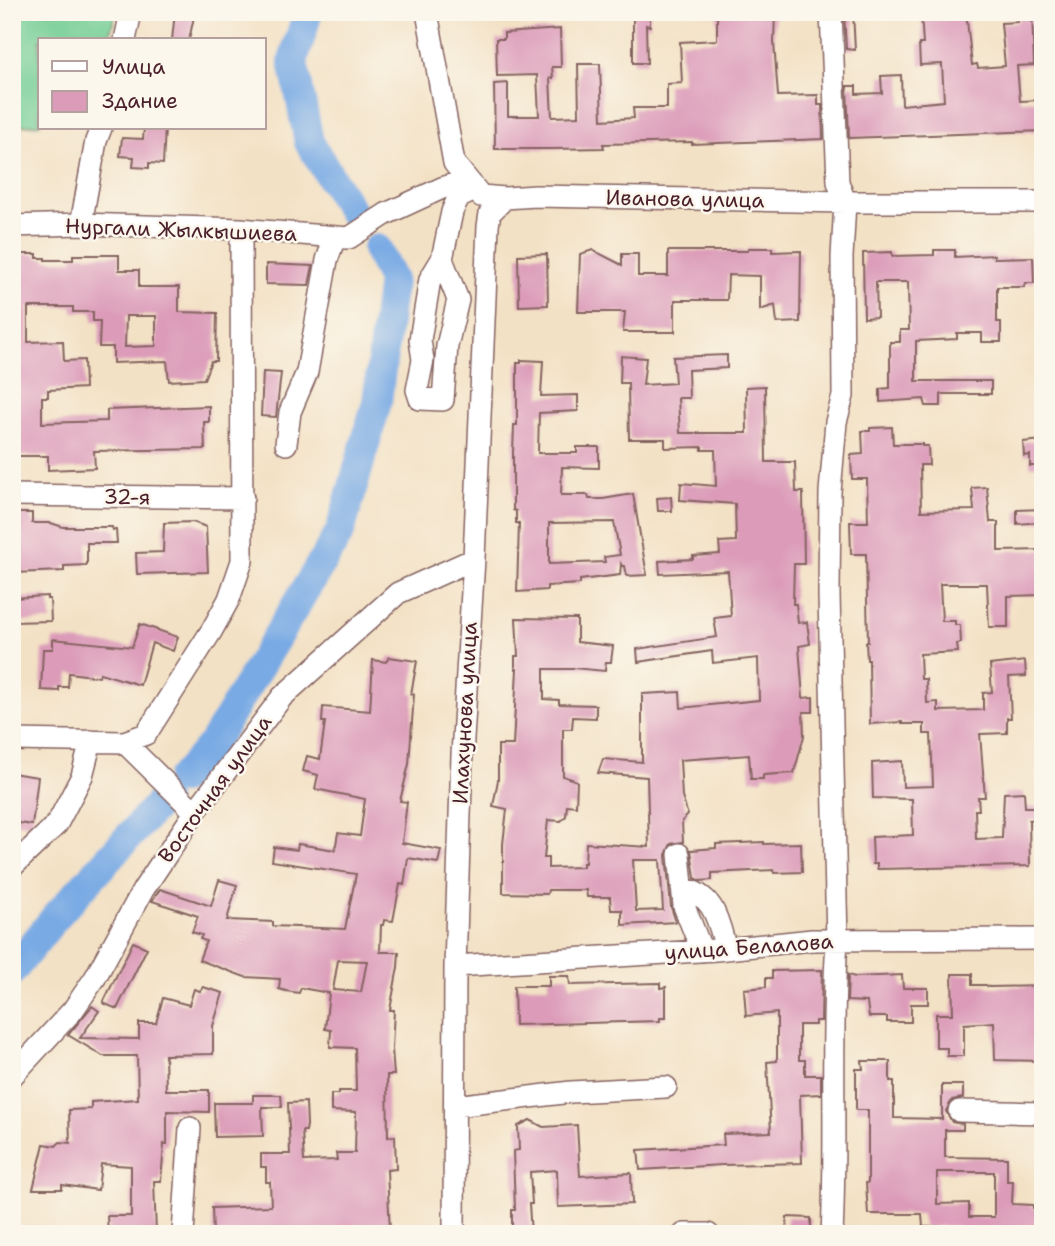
<svg xmlns="http://www.w3.org/2000/svg" width="1055" height="1246" viewBox="0 0 1055 1246" font-family="'Shantell Sans',sans-serif">
	<style>
		.green { fill: #75ce95; stroke: #607660; stroke-width: 2 }
		.lines { fill: none; stroke-linecap: round; stroke-linejoin: round }
		.river { stroke: #79aae4; stroke-width: 30 }
		.building { fill: #dc9cb9; fill-rule: evenodd }
		.minor-casing { stroke: #856361; stroke-width: 24 }
		.minor { stroke: #fff; stroke-width: 21 }
		.labels { text-anchor: middle; stroke-width: 5; stroke-linejoin: round; paint-order: stroke }
		.street-label { font-size: 21px; fill: #4a1f2b; stroke: #fbf7ec }
	</style>
	<rect width="100%" height="100%" fill="#fbf7ec"/>
	<filter id="ink" filterUnits="userSpaceOnUse"><feTurbulence type="fractalNoise" baseFrequency=".0143" numOctaves="2"/><feDisplacementMap in="SourceGraphic" scale="14" xChannelSelector="R" yChannelSelector="G"/><feConvolveMatrix kernelMatrix="1 2 1 2 8 2 1 2 1" color-interpolation-filters="sRGB"/></filter>
	<filter id="wash" filterUnits="userSpaceOnUse"><feTurbulence type="fractalNoise" baseFrequency=".00686" numOctaves="4" result="noise"/><feDisplacementMap in="SourceGraphic" scale="28" xChannelSelector="R" yChannelSelector="G"/><feGaussianBlur stdDeviation="1.57" result="paint"/><feColorMatrix in="noise" values="0 0 0 0 0 0 0 0 0 0 0 0 0 0 0 0 0 1.4 0 .05"/><feComposite in="paint" operator="in"/></filter>
	<g filter="url(#wash)">
		<rect width="100%" height="100%" fill="#f3e1c5"/>
		<path class="green" d="M12,12H116L108,40H40V124L12,126Z"/>
		<g class="lines">
			<path class="river" d="M308,12L293,61L309,142L351,211
				M181,779L212,744L340,532L377,402L392,280L377,249
				M12,971L57,915L163,799"/>
		</g>
		<g id="blocks">
			<path class="building" d="M175,12H195L189,40H172Z
				M633,12H650V26L646,25L647,63H633Z
				M717,12H775L774,42L778,96L818,95V105H822L823,139L692,144V142L603,144L604,148L552,149H495L494,84L508,83V116H539L537,75L497,76L496,39H504V33L560,29L561,67H552L553,78H550L552,117L579,116L578,64H600L602,120L634,118L633,108H667V84L682,83L680,42L717,40Z
				M844,12H853L855,50L846,49Z
				M921,12H966L972,65L977,64L978,68L1005,66L1001,23L1018,22V12H1032L1034,65L1017,66L1020,101L1043,100V131L849,138L847,86H856V94L882,93L881,76L901,75L902,105L944,101L942,64L920,65L919,44H923Z
				M144,128H165L163,164L149,163V168L133,167L134,157L120,156L122,138L143,139Z
				M748,248H772V252L801,251L800,322L777,323L775,305L760,310V276L728,275L727,300H675V332H623L625,312H578L580,254L593,250L622,265V254H638V276H668V251H748Z
				M934,250H955V257L994,255V258L1033,257L1034,283H1025L1024,287H997V322H1001V342H982V333H957V339L916,341V381H991V394H941V406H926L924,399L880,402V389L890,388V342H900V330H909L908,282H876L877,317L864,318L863,253L892,252V256L934,255Z
				M20,254H37V258H45V260H73V255H119V270H139V287H179V312L217,313L216,361H211L204,379L169,381L167,361L113,363V347H99L100,321H93V312H73V307H28V342L63,341L64,361L84,360L85,388L48,390V397H42V423L107,421V410L209,406V422H204L205,449L94,451L95,468L48,470V456H15L12,287H16L15,263H20ZM126,316H156V346L125,347Z
				M547,254L548,305L519,306L518,255Z
				M266,264L313,266L309,285L266,284Z
				M727,355V368L688,370L689,398H678L680,433H747L746,387L765,386L766,462H795L796,492H803L804,564H794L793,604H796L798,623L807,622L810,644L799,646L803,698L813,697V712H803L804,736L794,773L763,775V779H751L749,755L680,760L682,797L688,815L682,821L683,842L671,844L666,855L671,907L676,922L622,925V910H611L610,897H587L586,890H548L547,894L503,893V844L507,809L493,806L498,780V745H513L517,669H515V656H518L516,618L577,619V642L613,646L611,662H606L605,671L573,668V669H544V699L559,700V704L596,705V718L573,717L572,729H563V776L577,781L576,806L567,805L566,816L561,821L548,820L544,858H548V868L583,867V863H585L586,843L649,847L647,777L598,773L603,759L642,762V694L680,692L681,708L759,700L758,658L713,663L712,651L638,662L637,649L717,637L714,618L731,616L728,571L660,574L659,561L693,559V556L720,554L719,542L736,541L735,504L680,500L681,483L716,486L715,450H702V447L665,448V439H629L628,383H620L621,356L646,358L643,385L675,383L673,357ZM633,860H660L663,910L636,911Z
				M521,360L543,361L541,396L578,395V411L539,413L538,453H577V447H599V468L562,467L561,495H588L589,499H603L633,494L647,575L627,576L625,566H622L621,564L620,575L580,580V584L547,586V590L517,592L519,523H516V511L513,510V453L514,425H517V363H521ZM614,522L620,555L604,557L605,562L549,564V523Z
				M263,372L281,373L276,417L261,416Z
				M892,427L893,444H922V446H928L929,465H920L921,511L974,510L972,488L987,487L990,522H998V551L1043,550V595L1008,596V627H989L987,584H940L942,621H955V625H960L961,643L957,644L958,652L920,654L921,679H926L927,703L938,702V711L983,710V693L992,692L990,665L1025,661L1026,676L1009,677L1011,718H1007V733L980,734L985,797H978L979,810H975L976,839L1002,838L1004,793L1024,792L1025,807H1043V819L1029,820L1030,866L877,869V864H873L872,837L913,835L912,799L873,798L872,763L902,761L903,787L933,786L931,734H924V724H902V722L870,724L869,660H867L866,642H868L866,554H851L850,522H868L867,479H852L851,455L863,454L862,431H870V428Z
				M1043,440V466H1030V455L1024,456L1023,442Z
				M671,497L672,511H658L657,498Z
				M1043,509V522L1017,524V510Z
				M12,513H32V523H51L63,527H112L113,530H116L117,543H87V565L64,566V571L12,573Z
				M193,522L206,527L208,572L137,574L136,553L163,552L164,523Z
				M47,596V599H50L51,621L12,622V598Z
				M140,624L178,637L173,651L152,643L140,685L100,673L99,677L69,673L68,687H59V691L41,690L43,649H53V639L132,647Z
				M389,657L417,661L411,694H414L409,764L400,801L407,802L402,843L441,850L438,863L408,858L404,885L400,884L393,921L384,920L383,925H381L380,952H399L398,967L390,1010H394L392,1049L394,1075H387L388,1137L395,1136L396,1169L387,1170L390,1232L213,1234L212,1208L271,1206L270,1182H266V1167H261V1154H290L288,1103L306,1102L307,1125L306,1131H302L304,1161L337,1160L336,1153H355L356,1112L331,1111V1094H339V1091H356L355,1048L330,1047L331,1030L325,1029L329,993L301,988L299,993L286,991L279,989L280,979L245,977L199,960L206,941L200,939L202,935L192,932L198,916L152,901L160,889L211,906L219,880L237,885L227,920L273,922V926L345,929L356,874L272,861L274,847L297,850L298,844L335,850L338,833L360,836L365,799L315,789L318,775L303,771L307,756L320,759L325,722H322L323,707L370,711L373,660L386,662ZM338,960L367,961L361,992L333,990Z
				M12,773L38,777L32,825L12,822Z
				M764,842V844L801,843L802,872L774,873L773,870L712,873V880L701,881L695,878L691,850L716,848V844Z
				M133,942L147,948L117,1009L103,1003Z
				M822,970L821,1021H815V1025H799V1060H805V1075H821V1094L800,1095L802,1163L722,1165L640,1170L638,1150L724,1145L723,1134L771,1132L767,1062L777,1061V1013L746,1016L744,989L766,987V978H772V971Z
				M952,974H972V985H986L989,987L1043,986V1061L995,1060L994,1022L964,1024V1056H947V1048H936V1014H953Z
				M848,975L855,977L902,975L903,988H928V1004H911V1022H887V1017H869L867,1002L847,1001Z
				M549,976H569L570,985L660,983V988L666,987V1018H660V1021L515,1025L514,986H549Z
				M203,987L223,993L213,1026V1054L165,1055L166,1090H209V1112L167,1111V1144H164L161,1181H154L156,1233L108,1234L107,1216H131V1166L101,1164L98,1190L62,1185V1189H33L44,1144L56,1146L60,1142L70,1143L69,1110L91,1109V1102L138,1099L137,1056H103L68,1035L92,1006L99,1011L80,1038L139,1039V1023H156L163,998L189,1005L194,989L200,991Z
				M862,1061H890V1081H894V1118L942,1119V1085H963V1098L952,1100L946,1111L952,1122L963,1124V1130H945V1157L1007,1158V1181H1013L1012,1204L1033,1205V1208L1043,1209V1231L1008,1230V1234H981L982,1229L956,1230V1226L923,1227L922,1214H868L866,1183L868,1182V1110H856V1069H863ZM937,1172H994V1217H969V1203L937,1204Z
				M253,1095H281L282,1107H262L263,1136L215,1137L214,1103H253Z
				M530,1120L543,1127L577,1125L580,1176L631,1173L632,1204L558,1207L557,1170L530,1172L532,1204H529L531,1234H512V1210H515L513,1151L519,1150L518,1126Z
				M787,1217L811,1218V1232H786Z"/>
		</g>
	</g>
	<g filter="url(#ink)">
		<use href="#blocks" fill-opacity="0" stroke="#856361" stroke-width="2"/>
		<g class="lines">
			<g class="minor-casing">
				<path id="minor" d="M427,12L454,163L481,196L505,198L536,196L845,202H1043
					M831,12L838,182L845,202L842,257L843,396L836,422L830,492L829,594L837,941C830,1038 837,1136 832,1234
					M125,40L131,12
					M81,224L96,141L101,128
					M12,226L81,224L241,229L349,238L386,214L442,188L466,180
					M442,259L458,300L447,346L443,400L420,399L417,390L423,360L420,340L430,279L442,259L452,212L458,198L475,190
					M286,444L290,412L307,372L327,260L335,237
					M12,495L243,498
					M12,740L124,742L146,734L212,630L229,599L242,561L241,229
					M124,742L195,812
					M679,854L684,906L702,951
					M12,867L57,824L82,776L91,741
					M682,888C715,895 718,921 726,949
					M455,966L716,950L812,940L1043,939
					M12,1076L73,1010L95,978L143,890L195,812L282,697L398,593L474,559
					M455,1106L571,1092L666,1087
					M959,1111L1043,1113
					M183,1234L190,1128
					M454,1234L455,966L462,755L474,559L488,226L490,213L505,198
					M684,1234H708"/>
			</g>
			<use href="#minor" class="minor"/>
		</g>
	</g>
	<g class="labels">
		<g class="street-label">
			<text transform="translate(685 199) rotate(1)" y="7">Иванова улица</text>
			<text transform="translate(181 230) rotate(2)" y="7">Нургали Жылкышиева</text>
			<text transform="translate(127 497) rotate(1)" y="7">32-я</text>
			<text transform="translate(465 713) rotate(-87)" y="7">Илахунова улица</text>
			<text transform="translate(215 789) rotate(-54)" y="7">Восточная улица</text>
			<text transform="translate(749 947) rotate(-4)" y="7">улица Белалова</text>
		</g>
	</g>
	<rect width="1055" height="1246" fill="none" stroke="#fbf7ec" stroke-width="42"/>
	<rect x="38" y="38" width="228" height="91" fill="#fbf7ec" stroke="#b4a19f" stroke-width="2"/>
	<rect x="52" y="61" width="35" height="10" fill="#ffffff" stroke="#b4a19f" stroke-width="2"/>
	<text x="102" y="74" font-size="21" fill="#4a1f2b">Улица</text>
	<rect x="52" y="91" width="35" height="21" fill="#dc9cb9" stroke="#b4a19f" stroke-width="2"/>
	<text x="102" y="108" font-size="21" fill="#4a1f2b">Здание</text>
</svg>
